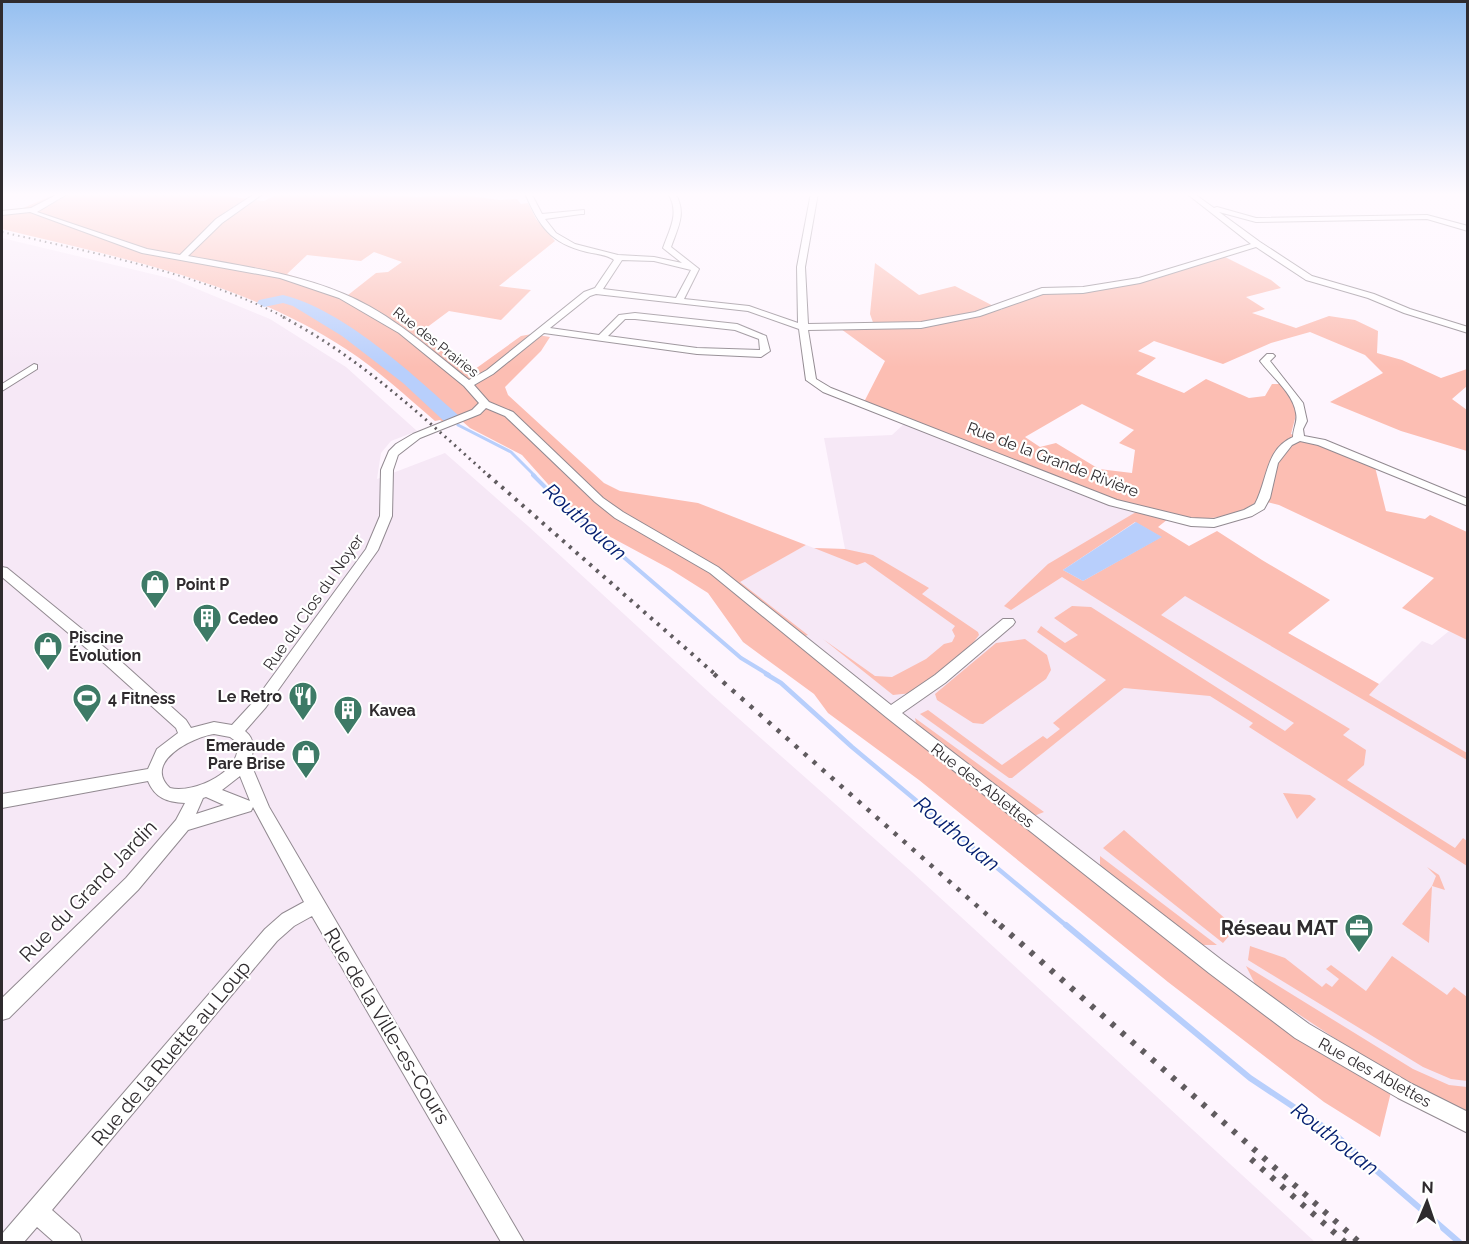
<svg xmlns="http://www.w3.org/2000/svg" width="1469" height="1244" viewBox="0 0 1469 1244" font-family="Raleway,sans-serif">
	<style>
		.built { fill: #f6e8f6 }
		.green { fill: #fcbeb3; fill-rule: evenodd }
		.water { fill: #b8cffc }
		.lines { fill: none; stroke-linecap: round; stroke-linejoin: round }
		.stream-far3 { stroke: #b8cffc; stroke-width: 3 }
		.stream-far2 { stroke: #b8cffc; stroke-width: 4 }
		.stream-far1 { stroke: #b8cffc; stroke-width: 4.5 }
		.stream { stroke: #b8cffc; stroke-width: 6 }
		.river { fill: #b8cffc; fill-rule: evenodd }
		.minor-casing { stroke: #928a91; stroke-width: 2 }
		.minor { fill: #fff; fill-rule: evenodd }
		.rail-far4 { stroke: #605b5f; stroke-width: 2; stroke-dasharray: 1.5 4; stroke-linecap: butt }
		.rail-far3 { stroke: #605b5f; stroke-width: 3; stroke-dasharray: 2 4.5; stroke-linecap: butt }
		.rail-far2 { stroke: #605b5f; stroke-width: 4; stroke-dasharray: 3 6; stroke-linecap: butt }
		.rail-far1 { stroke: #605b5f; stroke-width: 4.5; stroke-dasharray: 4 8; stroke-linecap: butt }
		.rail { stroke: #605b5f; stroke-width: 6; stroke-dasharray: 4.5 9; stroke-linecap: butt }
		.labels { text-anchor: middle; stroke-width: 4.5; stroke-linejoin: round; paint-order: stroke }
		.far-street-label { font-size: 14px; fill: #2f2b2e; stroke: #fff }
		.street-label { font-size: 16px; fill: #2f2b2e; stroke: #fff }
		.poi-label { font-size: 16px; font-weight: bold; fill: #2f2b2e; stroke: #fff; text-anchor: start }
		.near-street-label { font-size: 20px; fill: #2f2b2e; stroke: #fff }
		.near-poi-label { font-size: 20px; font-weight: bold; fill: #2f2b2e; stroke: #fff; text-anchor: end }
		.near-water-label { font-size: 21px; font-style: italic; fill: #052071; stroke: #fff }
	</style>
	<rect width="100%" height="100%" fill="#fef5fe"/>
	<path class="built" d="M2,238L173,279L270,319L346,367L417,431L391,441L381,453L377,479L445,453L528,526L711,694L912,872L1315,1242H2Z
		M905,423L1089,496L1137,513L1157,563L1231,601L1379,684L1422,641L1432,645L1449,631L1467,640V1134L1391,1092L728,587L806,545L814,548L845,549L824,438L892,435Z"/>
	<path class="green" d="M58,193H223L217,195L264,201L280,193H383V195L418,197L457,194L499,200L517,199L521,204L528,203L536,219L555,241L499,286L531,290L501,320L449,311L418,334L471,372L521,336L532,334L550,337L541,351L505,387L508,395L604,483L620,491L698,503L806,545L740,582L808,635L805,636L737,583L729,587L1391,1092L1380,1137L1324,1102L1168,982L919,780L828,713L814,694L743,642L708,593L670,569L605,534L563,501L522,455L470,428L455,415L444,423L440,420L435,421C406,396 378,370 346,349C242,281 120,258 2,229V210L21,209ZM374,252L402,262L388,272L376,273L348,295L287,274L307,255L361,261Z
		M1219,254L1271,280L1281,288L1246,297L1265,309L1252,313L1296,328L1329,316L1355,320L1378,331L1377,353L1402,360L1441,378L1467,369V386L1452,399L1467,410V451L1401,431L1330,402L1383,373L1365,355L1310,332L1271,343L1223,364L1154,341L1138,351L1156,358L1136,374L1184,393L1206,379L1249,398L1265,396L1272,384H1287L1297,411L1291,434L1375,467L1386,511L1425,519L1430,515L1467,532V640L1402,608L1434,578L1279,505L1259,500C1232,520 1204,521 1173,515L1158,527L1189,546L1217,531L1262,560L1330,600L1288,633L1379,684L1369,695L1467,753V760L1185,596L1161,615L1350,729L1343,735L1366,750L1364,765L1347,780L1455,848L1463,838L1467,841V866L1249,727L1253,723L1210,696L1124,688L1012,778H1009L920,714L928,710L1002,765L1043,736L1047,739L1060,729L1053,723L1106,680L1037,632L1041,626L1065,643L1078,635L1054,618L1072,606L1091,607L1285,731L1294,723L1062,577L1011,610L1004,606L1048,564L1136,512C1044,480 956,436 864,402L885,361L841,329L875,328L870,314L875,263L919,295L955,286L1001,310L1018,300L1041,293L1079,290L1150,276ZM1082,404L1134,430L1119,443L1135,450L1132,473L1099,469L1056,443L1040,447L1025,437ZM1135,522L1161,537L1083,581L1063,570Z
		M814,548L845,549L873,555L929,588L922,594L978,632L979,635L964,655L912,693L893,695L823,639L875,676L892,677L926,659L944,644L952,642L955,636L952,630L955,626L865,562L857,565Z
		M1025,639L1047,655L1051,670L1046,679L983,724L973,723L937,700L935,694L996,643Z
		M915,718L1044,812L1034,816L916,723Z
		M1283,793L1310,795L1316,799L1297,819Z
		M1124,830L1236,928L1223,943L1103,848Z
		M1100,856L1217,945H1202L1100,867Z
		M1427,867L1439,875L1445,890L1432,886L1429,943L1402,924L1432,886L1436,876Z
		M1250,946L1285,958L1322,987L1326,983L1332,987L1339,979L1326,969L1331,965L1366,991L1392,956L1447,995L1454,987L1467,997V1081L1451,1079L1423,1067L1248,960Z
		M1246,966L1413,1069L1449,1085L1467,1087V1111L1453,1107L1351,1049L1256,986Z"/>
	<path class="water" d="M1136,522L1162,537L1083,581L1063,570Z"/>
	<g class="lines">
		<path class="stream-far3" d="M458,425L511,452L535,476"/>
		<path class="stream-far2" d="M533,475L562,504L741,658L769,675"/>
		<path class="stream-far1" d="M766,674L781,683L852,747L1068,927"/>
		<path class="stream" d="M1066,925L1250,1078L1333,1133L1459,1242"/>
		<path class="river" d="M283,295C342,309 413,374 458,415L461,419L458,423H446L403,383L342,336L293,306L283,303L264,307L257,303L259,300Z"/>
		<g class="minor-casing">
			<path id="minor" d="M60,193H69L37,212L147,249L180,255L216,219L256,193H264L222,223L188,256C241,266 295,273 344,294C390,313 430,349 469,380L487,370L584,292L595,288L614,260C608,255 596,254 587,252C550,243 539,226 525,193H531L542,214L584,210V214H581L545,219L556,233L575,244L618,255L654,257L682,263L663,248C670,228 680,213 668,193H675C687,213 678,227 671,247L699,269L684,299L749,306L798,323L797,267L811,193H818L805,267L808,324L921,322L975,312L1042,288L1083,287L1139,278L1251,244L1186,193H1193L1214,208L1217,207L1256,218L1427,215L1468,226V231L1427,219L1256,222L1219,212L1260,242L1312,276L1374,294L1410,309L1468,327V333L1404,313L1368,298L1306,280L1256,247L1140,283L1083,293L1043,294L980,316L921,328L808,330L816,379L831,388L1117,500L1191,518L1214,519L1244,510L1255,504C1268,480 1265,449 1293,437C1293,428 1298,422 1296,413C1293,393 1272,377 1260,361L1267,354H1273L1275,356L1270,361L1303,403L1307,421L1303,429L1304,436L1325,440L1468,499V506L1318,445L1300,441L1292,445L1278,463L1270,498L1264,509L1252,516L1214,527L1191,526L1109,505L823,392L806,380L799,329L748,311L596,294L590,296L550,328L599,335L619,315L635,313L737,324L766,336L770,351L761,357L697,354L544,333L493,374L474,385L489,402L513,412L603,498L623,512L718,567L891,705L935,675L1003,619H1013L1015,622L1013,625L945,683L902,713L1223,961L1309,1024L1412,1084L1468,1112V1133L1398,1098L1295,1038L1209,973L886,717L710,573L615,518L595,502L505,416L486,408L480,414L420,438L398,455L393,470L392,516L378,550L266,707L245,731C256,740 254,751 250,762L269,807L524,1242H501L312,916L294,926L277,941L52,1210L79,1234L82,1242H54L37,1227L24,1242H2V1234L265,929L282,914L304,902L253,807L251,811L188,830L138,890L9,1018L2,1020V998L126,878L176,820L185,803C167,802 155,798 148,781L2,808V794L148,769L157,749L178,733L176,728L105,664L2,577V567L7,568L115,656L186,720L191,728L214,722L232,725L256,699L366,549L380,516L381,470L389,451L396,444L413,434L472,410L479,403L464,386L399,333L339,298L280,278L142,253L30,212L2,215V211L31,208ZM622,260L654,261L691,270L676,298L603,289ZM625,319H635L735,330L759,339L760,350L697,348L608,336ZM214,734L230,737L237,742C244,771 194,794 170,788C142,762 193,737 214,734ZM240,776L250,801L222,790ZM206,797L224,805L196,814L203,798Z
				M34,364L37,365V369L2,391V384Z"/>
		</g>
		<use href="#minor" class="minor"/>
		<path class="rail-far4" d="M2,232C98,254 198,273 286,318"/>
		<path class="rail-far3" d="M283,317C361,358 424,418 489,476"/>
		<path class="rail-far2" d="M488,475L716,675"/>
		<path class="rail-far1" d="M714,674L1001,927"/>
		<path class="rail" d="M1000,925L1359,1242
			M1251,1159L1345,1242"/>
	</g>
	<linearGradient id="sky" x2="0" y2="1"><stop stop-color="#95bff0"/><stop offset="0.53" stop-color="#fffaff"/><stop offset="1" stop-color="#fffaff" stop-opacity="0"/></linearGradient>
	<rect width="1469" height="367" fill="url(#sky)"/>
	<defs>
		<g id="shop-pin" transform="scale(1.5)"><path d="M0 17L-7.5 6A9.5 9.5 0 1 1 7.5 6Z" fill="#3d7a66" stroke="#fff"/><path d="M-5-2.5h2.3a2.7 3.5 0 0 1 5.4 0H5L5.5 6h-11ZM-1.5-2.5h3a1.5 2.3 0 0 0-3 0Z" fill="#fff"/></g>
		<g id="building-pin" transform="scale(1.5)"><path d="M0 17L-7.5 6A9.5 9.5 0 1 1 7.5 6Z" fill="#3d7a66" stroke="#fff"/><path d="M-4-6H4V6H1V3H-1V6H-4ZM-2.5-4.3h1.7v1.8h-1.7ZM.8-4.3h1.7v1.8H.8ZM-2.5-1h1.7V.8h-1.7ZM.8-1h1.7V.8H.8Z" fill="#fff"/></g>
		<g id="restaurant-pin" transform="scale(1.5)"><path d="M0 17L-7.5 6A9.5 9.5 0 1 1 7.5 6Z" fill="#3d7a66" stroke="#fff"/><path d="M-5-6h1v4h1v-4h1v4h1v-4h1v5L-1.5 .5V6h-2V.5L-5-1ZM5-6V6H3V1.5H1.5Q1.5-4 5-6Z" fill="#fff"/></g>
		<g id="stadium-pin" transform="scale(1.5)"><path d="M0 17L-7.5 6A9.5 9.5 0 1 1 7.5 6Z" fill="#3d7a66" stroke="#fff"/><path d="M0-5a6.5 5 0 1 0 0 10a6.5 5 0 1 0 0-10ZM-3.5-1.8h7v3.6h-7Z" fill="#fff"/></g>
		<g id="office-pin" transform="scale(1.5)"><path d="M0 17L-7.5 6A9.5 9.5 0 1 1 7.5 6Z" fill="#3d7a66" stroke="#fff"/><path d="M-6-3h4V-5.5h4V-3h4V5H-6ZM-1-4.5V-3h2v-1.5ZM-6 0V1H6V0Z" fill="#fff"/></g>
	</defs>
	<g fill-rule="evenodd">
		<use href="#shop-pin" x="155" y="584"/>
		<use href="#building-pin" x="207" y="618"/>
		<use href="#shop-pin" x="48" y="646"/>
		<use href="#restaurant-pin" x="303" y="696"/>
		<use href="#stadium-pin" x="87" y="698"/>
		<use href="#building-pin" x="348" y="710"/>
		<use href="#shop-pin" x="306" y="754"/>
		<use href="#office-pin" x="1359" y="928"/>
	</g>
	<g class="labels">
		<g class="far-street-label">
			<text transform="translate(436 342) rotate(38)" y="5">Rue des Prairies</text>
		</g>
		<g class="street-label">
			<text transform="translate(1053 459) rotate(21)" y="6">Rue de la Grande Rivière</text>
			<text transform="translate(313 602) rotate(-55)" y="6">Rue du Clos du Noyer</text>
			<text transform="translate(983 785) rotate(38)" y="6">Rue des Ablettes</text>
			<text transform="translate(1375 1072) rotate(29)" y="6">Rue des Ablettes</text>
		</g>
		<g class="poi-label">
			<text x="176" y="590">Point P</text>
			<text x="228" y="624">Cedeo</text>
			<text x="69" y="643">Piscine<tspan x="69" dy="18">Évolution</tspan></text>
			<text x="282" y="702" text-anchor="end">Le Retro</text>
			<text x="108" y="704">4 Fitness</text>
			<text x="369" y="716">Kavea</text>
			<text x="285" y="751" text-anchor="end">Emeraude<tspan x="285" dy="18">Pare Brise</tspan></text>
		</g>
		<g class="near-street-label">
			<text transform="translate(88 891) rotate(-46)" y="7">Rue du Grand Jardin</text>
			<text transform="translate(387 1026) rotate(59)" y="7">Rue de la Ville-es-Cours</text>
			<text transform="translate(171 1053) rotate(-50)" y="7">Rue de la Ruette au Loup</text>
		</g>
		<g class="near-poi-label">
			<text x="1338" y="935">Réseau MAT</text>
		</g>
		<g class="near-water-label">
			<text transform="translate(585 522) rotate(42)" y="7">Routhouan</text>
			<text transform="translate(957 834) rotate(40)" y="7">Routhouan</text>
			<text transform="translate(1335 1139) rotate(38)" y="7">Routhouan</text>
		</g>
	</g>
	<rect width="1469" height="1244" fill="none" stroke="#2f2b2e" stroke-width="6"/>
	<g transform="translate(1427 1202) rotate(2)" stroke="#ffffff" stroke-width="4.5" paint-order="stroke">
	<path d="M0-4.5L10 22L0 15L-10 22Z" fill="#2f2b2e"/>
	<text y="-9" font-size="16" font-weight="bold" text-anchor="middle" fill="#2f2b2e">N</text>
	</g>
</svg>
